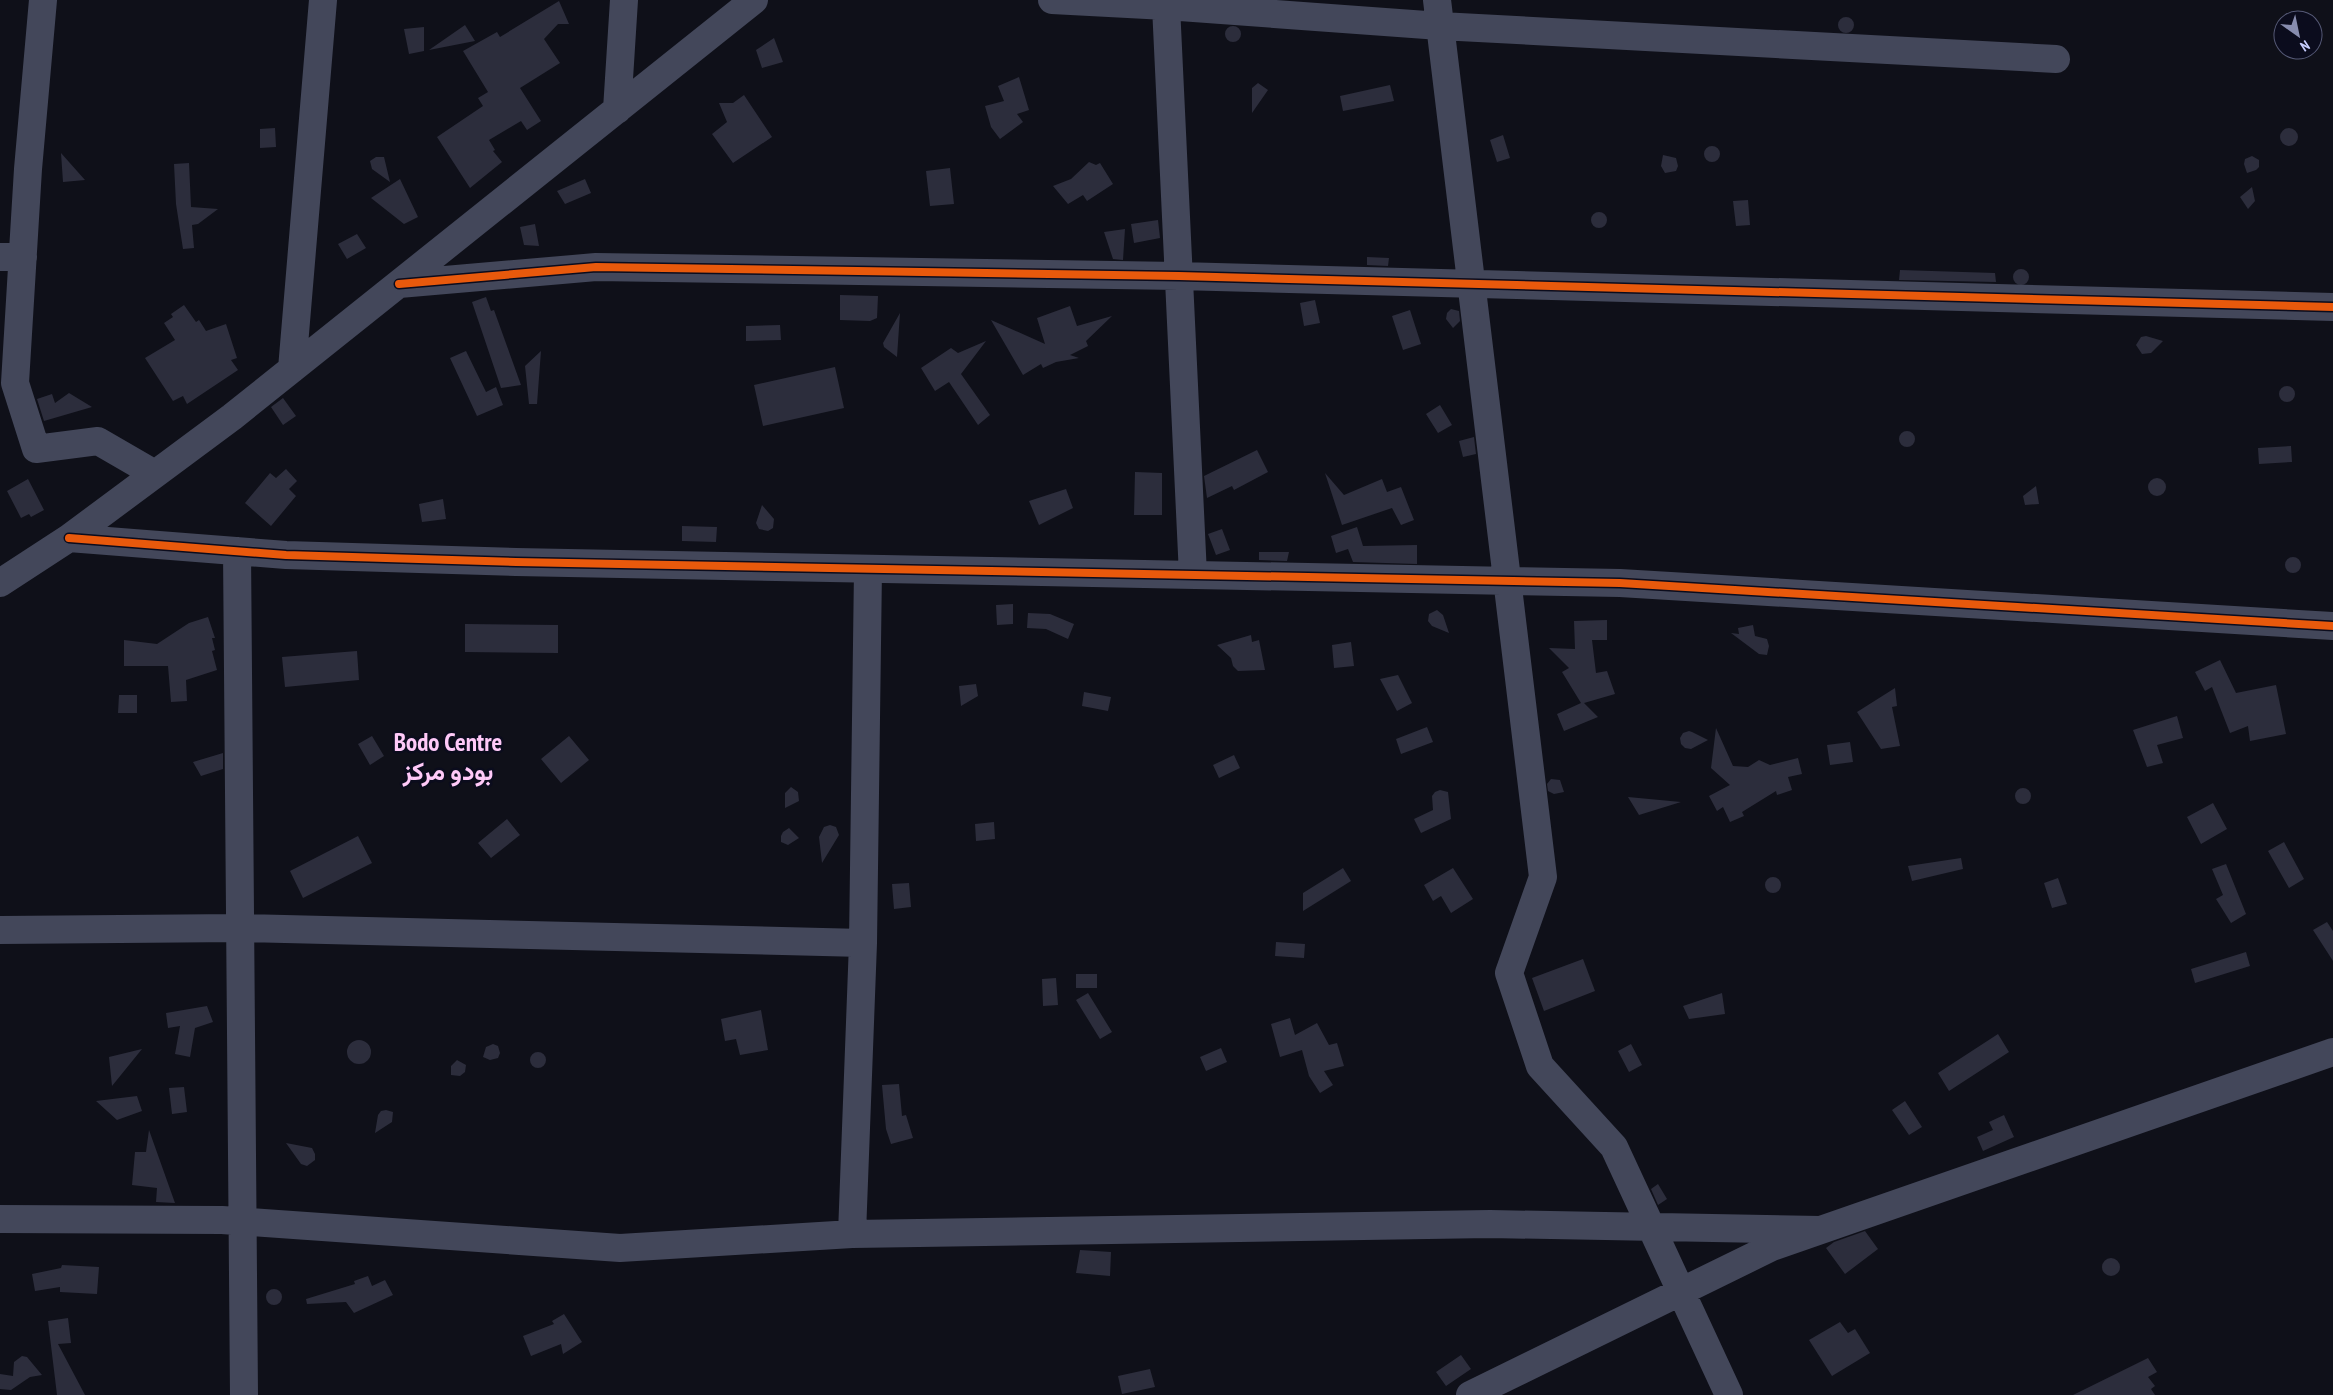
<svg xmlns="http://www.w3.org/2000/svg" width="2333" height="1395" viewBox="0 0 2333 1395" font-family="'PT Sans Narrow',Vazirmatn,sans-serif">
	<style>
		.building { fill: #2c2d3c }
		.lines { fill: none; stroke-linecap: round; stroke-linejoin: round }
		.minor { stroke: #43475a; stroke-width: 28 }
		.cycleway-casing { stroke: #0b0c1d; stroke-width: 11 }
		.cycleway { stroke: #e8590c; stroke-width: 8 }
		.labels { text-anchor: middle; stroke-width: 5; stroke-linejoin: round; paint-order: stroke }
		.town-label { font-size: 25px; font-weight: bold; fill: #ffc9f8; stroke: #0b0c1d }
	</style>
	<rect width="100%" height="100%" fill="#0f1019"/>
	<path class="building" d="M559,1L569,24H558L544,39L560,63L520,88L541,121L527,130L521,121L489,140L495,150L493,151L502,162L470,188L437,137L483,106L478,98L488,92L463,51L497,32L500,37Z
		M1838 25a8 8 0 1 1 16 0a8 8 0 1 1-16 0Z
		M465,25L475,41L429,50Z
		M1225 34a8 8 0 1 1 16 0a8 8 0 1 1-16 0Z
		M424,27V51L409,54L404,29Z
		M774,38L783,62L762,68L756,50Z
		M1019,77L1029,110L1017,114L1023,122L1000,139L991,127L985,106L1004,101L998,86Z
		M1258,83L1268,90L1252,113V88Z
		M1390,85L1394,101L1343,111L1340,96Z
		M744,95L772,137L733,163L712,134L727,122L719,103H733Z
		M275,128L276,147L260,148V129Z
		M2280 137a9 9 0 1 1 18 0a9 9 0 1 1-18 0Z
		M1503,135L1510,158L1497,162L1490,140Z
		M1704 154a8 8 0 1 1 16 0a8 8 0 1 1-16 0Z
		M61,153L85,180L63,182Z
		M1663,155L1676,158L1678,166L1676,171L1665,173L1661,166Z
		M2252,156L2259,160V167L2256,170L2247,173L2244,164L2245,159Z
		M376,157H384L390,182L372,169L370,161Z
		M1089,162L1096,165L1100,163L1113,184L1087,201L1083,195L1068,204L1053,186L1071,179Z
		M189,163L191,207L218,209L198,224L192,225L194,248L183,249L176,204L174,164Z
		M950,168L954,204L930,206L926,171Z
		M400,179L418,217L404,224L371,198Z
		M585,179L591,193L565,204L557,191Z
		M2252,187L2255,201L2248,209L2240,197Z
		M1748,200L1750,225L1736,226L1733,201Z
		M1591 220a8 8 0 1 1 16 0a8 8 0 1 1-16 0Z
		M1158,220L1160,238L1134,243L1131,224Z
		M535,224L539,246L524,245L520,227Z
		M1125,229L1123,260L1113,259L1104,232Z
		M357,234L366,248L347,259L338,244Z
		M1367,257L1389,258L1388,266L1367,265Z
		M2013 277a8 8 0 1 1 16 0a8 8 0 1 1-16 0Z
		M1900,270L1995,273L1996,282L1899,280Z
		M840,295L878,296L877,318L870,321L840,320Z
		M486,297L491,311L494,310L521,385L501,388L472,302Z
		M1315,300L1320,323L1304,326L1300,303Z
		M184,305L196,322L199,320L206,331L226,324L237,358L231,360L238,370L187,404L183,396L173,401L145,358L175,340L164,323L173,317L171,314Z
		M1070,306L1077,326L1112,316L1086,341L1088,346L1070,355L1079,358L1056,362L1043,368L1041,364L1023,375L991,320L1045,344L1037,318Z
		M1451,309L1459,311L1460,321L1453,328L1446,319L1447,313Z
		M1410,310L1421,344L1403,350L1392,316Z
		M900,313L897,357L884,347L883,343Z
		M780,325L781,340L746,341V326Z
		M2146,336L2163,341L2151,353L2142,354L2136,345L2141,337Z
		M986,341L961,374L990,415L978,425L949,382L935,391L921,368L951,348L958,353Z
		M466,351L486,392L496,387L503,405L477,416L450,358Z
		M541,351L537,404H529L525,366Z
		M835,367L844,408L763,426L754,385Z
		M2279 394a8 8 0 1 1 16 0a8 8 0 1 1-16 0Z
		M69,393L92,407L44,421L37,399L52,394L55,403Z
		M283,398L296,416L283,425L271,407Z
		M1440,405L1452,425L1438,433L1426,414Z
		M1899 439a8 8 0 1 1 16 0a8 8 0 1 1-16 0Z
		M1474,437L1476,454L1463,457L1459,441Z
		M2291,446L2292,462L2259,464L2258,448Z
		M1257,450L1268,472L1234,490L1232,486L1207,498L1204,476Z
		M286,469L297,481L289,489L296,496L271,526L245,503L270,473L276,478Z
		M1135,472L1162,473V515H1134Z
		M1325,473L1344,495L1382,479L1387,492L1401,487L1414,520L1401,525L1392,508L1342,525Z
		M2148 487a9 9 0 1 1 18 0a9 9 0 1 1-18 0Z
		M28,479L44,510L31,517L29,514L21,518L7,491Z
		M2036,486L2039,504L2025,505L2023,496Z
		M1066,489L1073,508L1039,525L1029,501Z
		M443,499L446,519L422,522L419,504Z
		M762,505L774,519L773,528L768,531L759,529L756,523Z
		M682,526L717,527L716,542L682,541Z
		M1357,527L1363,546L1417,545V564L1353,562L1348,549L1336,553L1331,536Z
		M1222,529L1230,550L1216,555L1208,534Z
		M1259,552H1289L1287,561L1259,560Z
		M2285 565a8 8 0 1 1 16 0a8 8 0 1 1-16 0Z
		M1013,604V624L997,625L996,605Z
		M1437,610L1443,615L1449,633L1432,626L1428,621L1429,614Z
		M1028,613L1050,614L1074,624L1068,639L1046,629L1027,628Z
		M208,617L215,638H212L215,650L212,651L217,670L186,680L187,701L171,702L168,666H124V640L157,644L189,623Z
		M1607,620V640H1592L1596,673L1607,671L1615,694L1584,703L1598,717L1564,731L1557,714L1581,703L1562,672L1569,668L1549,648L1575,649L1574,621Z
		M465,624L558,625V653L465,652Z
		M1753,625L1755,636L1767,639L1769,646L1767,655L1759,654L1731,633L1739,634L1738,628Z
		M1251,635L1252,642L1259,640L1265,670L1238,671L1233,666L1231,658L1217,645Z
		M1351,642L1354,666L1334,668L1332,645Z
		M357,651L359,680L285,687L282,657Z
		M2220,660L2236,693L2276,685L2286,734L2250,741L2248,726L2230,733L2212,687L2205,691L2195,672Z
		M1398,675L1412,703L1397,711L1380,679Z
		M976,684L978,696L961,706L959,686Z
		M1895,688L1897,706L1892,707L1900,746L1881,749L1857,712Z
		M1084,692L1111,697L1108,711L1082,706Z
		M119,695H137V713H118Z
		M2177,716L2183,738L2157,745L2163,763L2147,767L2133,730Z
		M1427,727L1433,742L1401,754L1396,739Z
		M1716,728L1733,766L1748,767L1759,760L1770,765L1798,758L1802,774L1788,777L1792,790L1777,795L1776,791L1742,812L1744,816L1730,822L1723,807L1717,811L1709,796L1730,785L1711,768Z
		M1689,731L1692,732L1708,740L1691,749L1685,748L1681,744L1680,738L1683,733Z
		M372,736L384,756L370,765L358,744Z
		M569,736L589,760L561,783L541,759Z
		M1850,742L1853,762L1830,765L1827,745Z
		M223,753V769L201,776L193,762Z
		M1234,755L1240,768L1219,778L1213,765Z
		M1551,779L1560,780L1564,792L1554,794L1548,791L1547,784Z
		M791,787L798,792L799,801L785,808V793Z
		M2015 796a8 8 0 1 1 16 0a8 8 0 1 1-16 0Z
		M1440,790L1448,792L1451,819L1421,833L1414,819L1433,810L1432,796L1435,792Z
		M1628,797L1681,802L1639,815Z
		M2213,803L2227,829L2201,844L2187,817Z
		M507,819L520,835L491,858L478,843Z
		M994,822L995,839L976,841L975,824Z
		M830,825L836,827L839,835L822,863L819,837L824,827Z
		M789,828L799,838L788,845L781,842V836L783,832Z
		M358,836L372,863L303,898L290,871Z
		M2284,842L2304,879L2289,888L2268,851Z
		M1961,858L1963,869L1912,881L1908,866Z
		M2226,864L2246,914L2231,923L2216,899L2223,895L2212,869Z
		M1343,868L1351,881L1303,911V893Z
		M1453,868L1473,899L1451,913L1441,896L1433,901L1424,885Z
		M1765 885a8 8 0 1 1 16 0a8 8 0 1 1-16 0Z
		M2058,878L2067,904L2052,908L2044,883Z
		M909,883L911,907L894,909L892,884Z
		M2327,922L2333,931V961L2313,930Z
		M1276,942L1305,944L1304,958L1275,956Z
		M2246,952L2250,966L2195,983L2191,969Z
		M1583,959L1595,991L1544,1011L1532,978Z
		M1076,974H1097V988H1076Z
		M1056,978L1058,1005L1043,1006L1042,979Z
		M1088,993L1112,1032L1100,1039L1076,1000Z
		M1722,993L1725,1014L1689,1019L1683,1006Z
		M207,1006L213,1022L195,1028L190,1057L175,1054L180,1026L168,1028L166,1013Z
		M761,1010L768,1050L740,1055L736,1039L725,1041L721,1019Z
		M1290,1018L1295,1035L1317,1023L1329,1045L1337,1043L1344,1066L1324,1071L1333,1085L1320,1093L1309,1076L1302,1050L1280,1057L1271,1024Z
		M1998,1034L2009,1052L1949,1091L1938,1073Z
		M347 1052a12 12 0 1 1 24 0a12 12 0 1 1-24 0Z
		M493,1044L498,1046L500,1053L498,1058L490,1060L483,1057L486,1047Z
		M1631,1044L1642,1065L1629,1072L1618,1051Z
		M1221,1048L1227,1062L1206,1071L1200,1057Z
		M142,1049L112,1086L109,1057Z
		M530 1060a8 8 0 1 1 16 0a8 8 0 1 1-16 0Z
		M457,1060L466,1065L465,1072L460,1076L451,1075V1066Z
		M899,1084L902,1116L906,1115L913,1138L891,1144L886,1129L882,1085Z
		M184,1087L187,1112L172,1114L169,1088Z
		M137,1096L142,1111L117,1120L96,1101Z
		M1905,1101L1922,1127L1909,1135L1892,1110Z
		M386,1110L393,1112L392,1122L375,1133L378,1115L381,1111Z
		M2004,1115L2014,1137L1983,1151L1977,1137L1993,1130L1989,1122Z
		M149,1130L170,1189L175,1203L156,1202L157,1188L132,1185L135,1152H146Z
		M286,1143L312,1148L315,1154V1160L307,1166L301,1164Z
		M1658,1184L1667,1199L1658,1205L1651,1189Z
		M1865,1231L1878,1249L1845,1274L1826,1248L1834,1242Z
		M1080,1250L1111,1252L1110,1276L1076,1273Z
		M2102 1267a9 9 0 1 1 18 0a9 9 0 1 1-18 0Z
		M62,1265L99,1267L97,1294L60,1292V1287L35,1291L32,1274L61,1268Z
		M368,1276L372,1286L385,1280L393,1295L354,1313L346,1302L307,1304L306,1299L355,1284L354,1281Z
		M266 1297a8 8 0 1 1 16 0a8 8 0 1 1-16 0Z
		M564,1314L582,1342L563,1354L561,1344L531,1356L523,1336L554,1324L552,1321Z
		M68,1318L71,1343L58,1344L85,1395H57L48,1321Z
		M1840,1322L1848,1333L1855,1329L1870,1353L1832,1376L1809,1340Z
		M1461,1355L1471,1369L1446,1386L1436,1372Z
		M22,1356L27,1357L42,1375L30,1377L11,1390L0,1389V1374L13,1376L14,1362Z
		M2148,1358L2157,1372L2148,1377L2155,1386L2151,1389L2155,1395H2073Z
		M1150,1369L1155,1387L1122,1394L1118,1376Z"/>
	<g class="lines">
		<path class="minor" d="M43,0L28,169L15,383L36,449L98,441L155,474
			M1052,0L1166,6L1440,26L2056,59
			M1437,0L1543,877L1509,973L1540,1066L1614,1147L1729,1395
			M1166,6L1193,575
			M617,110L624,0
			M0,257H23
			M399,284L596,267L1179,276L2333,307
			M292,369L323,0
			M69,538L286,555L516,562L1620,583L2333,626
			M237,551L244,1395
			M0,583L69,538L232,417L754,0
			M0,930L239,928L863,943
			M0,1219L222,1220L620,1248L852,1234L1490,1224L1820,1230
			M852,1234L863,943L868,569
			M1470,1395L1772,1247L2333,1052"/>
		<g class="cycleway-casing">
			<path id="cycleway" d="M399,284L596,267L1179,276L2333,307
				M69,538L286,555L516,562L1620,583L2333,626"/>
		</g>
		<use href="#cycleway" class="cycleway"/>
	</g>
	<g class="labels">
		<g class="town-label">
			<text x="448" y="751">Bodo Centre<tspan x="448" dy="29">بودو مركز</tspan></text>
		</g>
	</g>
	<g transform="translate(2298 35) rotate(147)"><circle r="24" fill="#0b0c1d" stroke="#565a77"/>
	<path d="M0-4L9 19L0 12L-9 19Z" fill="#878cae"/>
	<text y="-8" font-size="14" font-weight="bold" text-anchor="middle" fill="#c7ceff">N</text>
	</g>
</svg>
